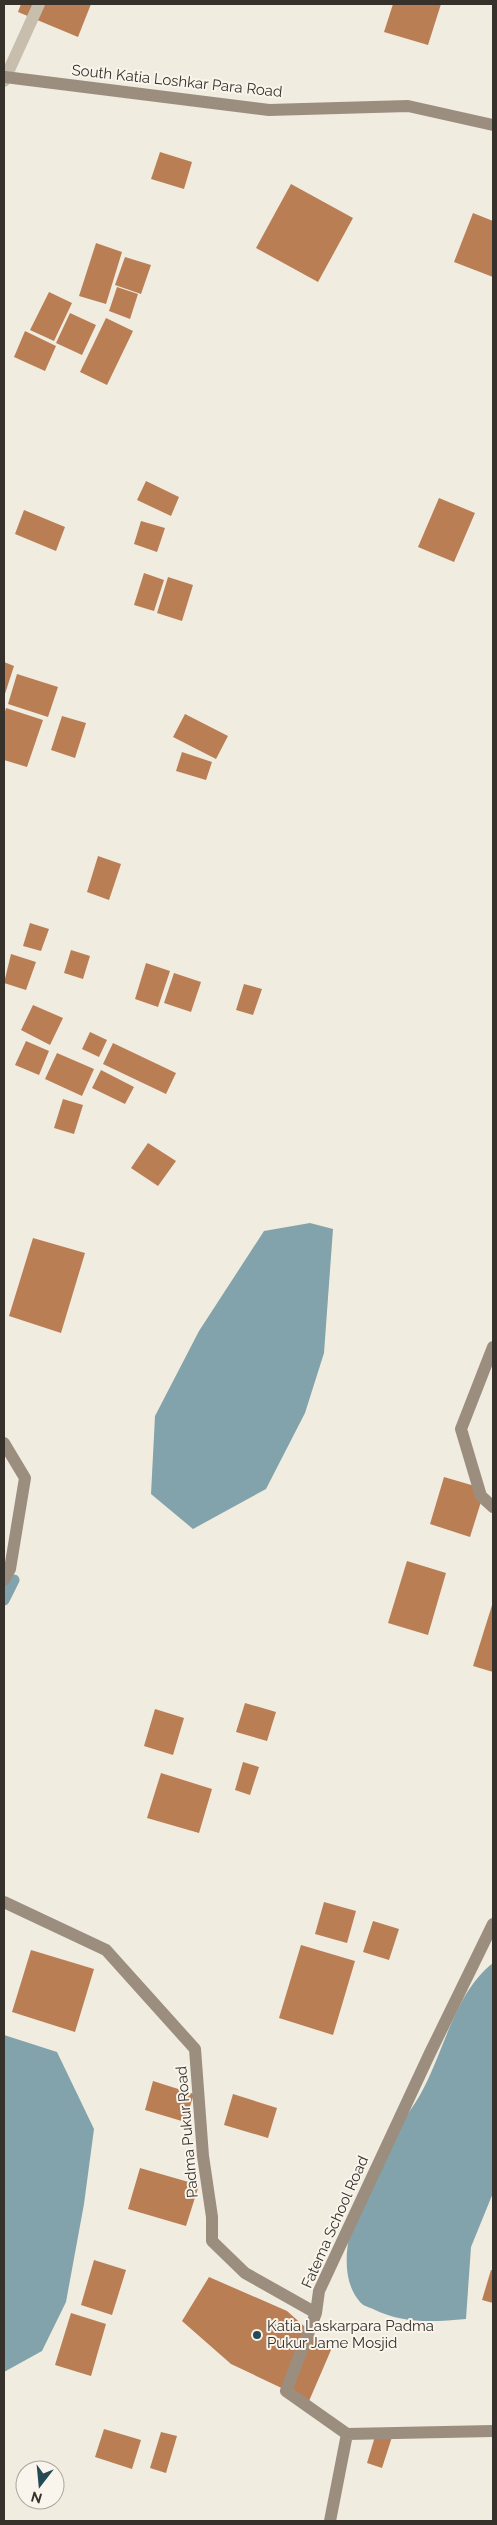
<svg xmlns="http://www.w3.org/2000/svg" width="497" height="2525" viewBox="0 0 497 2525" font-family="Raleway,sans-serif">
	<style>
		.water { fill: #82a3ab }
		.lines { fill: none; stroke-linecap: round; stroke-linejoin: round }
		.stream { stroke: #82a3ab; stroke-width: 11 }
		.building { fill: #ba7e55 }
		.street { stroke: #c8bead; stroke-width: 12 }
		.secondary { stroke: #9c8e7f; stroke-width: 12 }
		.poi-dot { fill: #244a55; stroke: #f9f5ec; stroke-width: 2 }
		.labels { text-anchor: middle; stroke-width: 4; stroke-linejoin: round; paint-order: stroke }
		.street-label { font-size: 15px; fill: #37312b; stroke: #f9f5ec }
		.poi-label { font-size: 15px; fill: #37312b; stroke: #f9f5ec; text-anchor: start }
	</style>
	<rect width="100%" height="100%" fill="#f1ece0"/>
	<path class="water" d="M310,1223L333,1229L324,1353L305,1413L266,1489L193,1529L151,1494L155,1416L199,1331L264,1231Z
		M493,1963V2193L471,2247L466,2319C433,2322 403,2324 373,2309C369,2307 363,2306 360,2302C327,2264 363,2186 385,2149C395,2130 409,2114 420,2095C444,2053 454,1993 493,1963Z
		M4,2035L57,2052L94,2129L84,2204L66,2302L42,2351L4,2372Z"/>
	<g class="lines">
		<path class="stream" d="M4,1600L14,1580"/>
	</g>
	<path class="building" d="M21,4H91L78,37L18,12Z
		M393,4H441L428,45L384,32Z
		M160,152L192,162L184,189L151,179Z
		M291,184L353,218L318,282L256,248Z
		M473,213L493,221V277L454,262Z
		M96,243L122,252L106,304L79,296Z
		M125,257L151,265L141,294L115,285Z
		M117,287L138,294L130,319L109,311Z
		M49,292L72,303L54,341L30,330Z
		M70,313L96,325L82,355L56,343Z
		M106,318L133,331L107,385L80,372Z
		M25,331L56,346L45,371L14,357Z
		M146,481L179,497L171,516L137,500Z
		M439,498L475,513L454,562L418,547Z
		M24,510L65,527L56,551L15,534Z
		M141,521L165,528L157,552L134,544Z
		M144,573L164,580L154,611L134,605Z
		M168,577L193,585L182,621L157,613Z
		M4,662L14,666L4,697Z
		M17,674L58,687L48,717L8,704Z
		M6,708L43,720L27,767L4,760V715Z
		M185,714L228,736L216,759L173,737Z
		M62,716L86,723L75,758L51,750Z
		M182,752L212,762L206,780L176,771Z
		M98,856L121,864L109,900L87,892Z
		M30,923L49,929L41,951L23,946Z
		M71,950L90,956L83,979L64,973Z
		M11,954L36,962L26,990L4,983Z
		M146,963L170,971L158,1007L135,999Z
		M174,973L201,982L191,1012L164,1003Z
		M244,984L262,989L253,1015L236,1010Z
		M33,1005L63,1018L50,1045L21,1030Z
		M90,1032L107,1040L99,1057L82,1049Z
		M26,1041L49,1051L39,1075L15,1065Z
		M113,1043L176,1073L166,1094L103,1064Z
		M57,1053L94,1069L82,1096L45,1079Z
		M101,1070L134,1087L125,1104L92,1088Z
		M63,1099L83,1105L74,1134L54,1128Z
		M148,1143L176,1161L158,1186L131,1168Z
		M33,1238L85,1253L61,1333L9,1316Z
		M444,1477L485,1489L470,1537L430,1524Z
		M407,1561L446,1573L428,1635L388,1623Z
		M493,1602V1672L473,1666Z
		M245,1703L276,1712L267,1741L236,1732Z
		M155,1709L184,1718L173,1755L144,1746Z
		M243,1762L259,1767L250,1795L235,1790Z
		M161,1773L212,1789L199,1833L147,1818Z
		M324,1902L356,1911L347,1943L315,1934Z
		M373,1921L399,1929L389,1960L363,1952Z
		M301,1945L355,1961L333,2035L279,2018Z
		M31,1950L94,1969L75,2032L12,2012Z
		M153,2081L194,2094L185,2122L145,2110Z
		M233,2094L277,2108L268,2138L224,2125Z
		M140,2168L199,2185L186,2226L128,2209Z
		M94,2260L126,2270L112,2315L81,2305Z
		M491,2270H493V2303L482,2300Z
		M209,2277L287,2311L331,2350L309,2401L231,2364L182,2321Z
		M71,2313L106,2324L91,2376L55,2365Z
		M104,2429L141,2440L132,2469L95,2457Z
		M161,2432L177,2436L166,2473L150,2468Z
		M376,2433L392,2437L382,2468L367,2463Z"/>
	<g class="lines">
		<path class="street" d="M4,81L39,4"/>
		<path class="secondary" d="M5,77L269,110L408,106L493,125
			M493,1347L461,1429L481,1496L493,1507
			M4,1443L25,1478L10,1569L4,1580
			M4,1902L106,1950L195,2049L203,2156L212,2217V2241L245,2273L316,2313
			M493,1924L430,2053L319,2291L316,2313L286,2391L347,2434L493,2431
			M330,2521L347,2434"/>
	</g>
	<circle class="poi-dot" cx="257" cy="2335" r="5"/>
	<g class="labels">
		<g class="street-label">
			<text transform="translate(177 81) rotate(6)" y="5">South Katia Loshkar Para Road</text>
			<text transform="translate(187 2132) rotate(-95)" y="5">Padma Pukur Road</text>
			<text transform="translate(335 2222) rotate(-66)" y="5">Fatema School Road</text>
		</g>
		<g class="poi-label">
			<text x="267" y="2331">Katia Laskarpara Padma<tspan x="267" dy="17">Pukur Jame Mosjid</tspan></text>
		</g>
	</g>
	<rect width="497" height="2525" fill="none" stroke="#37312b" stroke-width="10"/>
	<g transform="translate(40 2485) rotate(196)"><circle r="24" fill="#f9f5ec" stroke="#aba79f"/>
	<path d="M0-4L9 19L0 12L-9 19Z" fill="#244a55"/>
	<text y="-8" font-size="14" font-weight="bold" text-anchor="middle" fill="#37312b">N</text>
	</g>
</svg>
